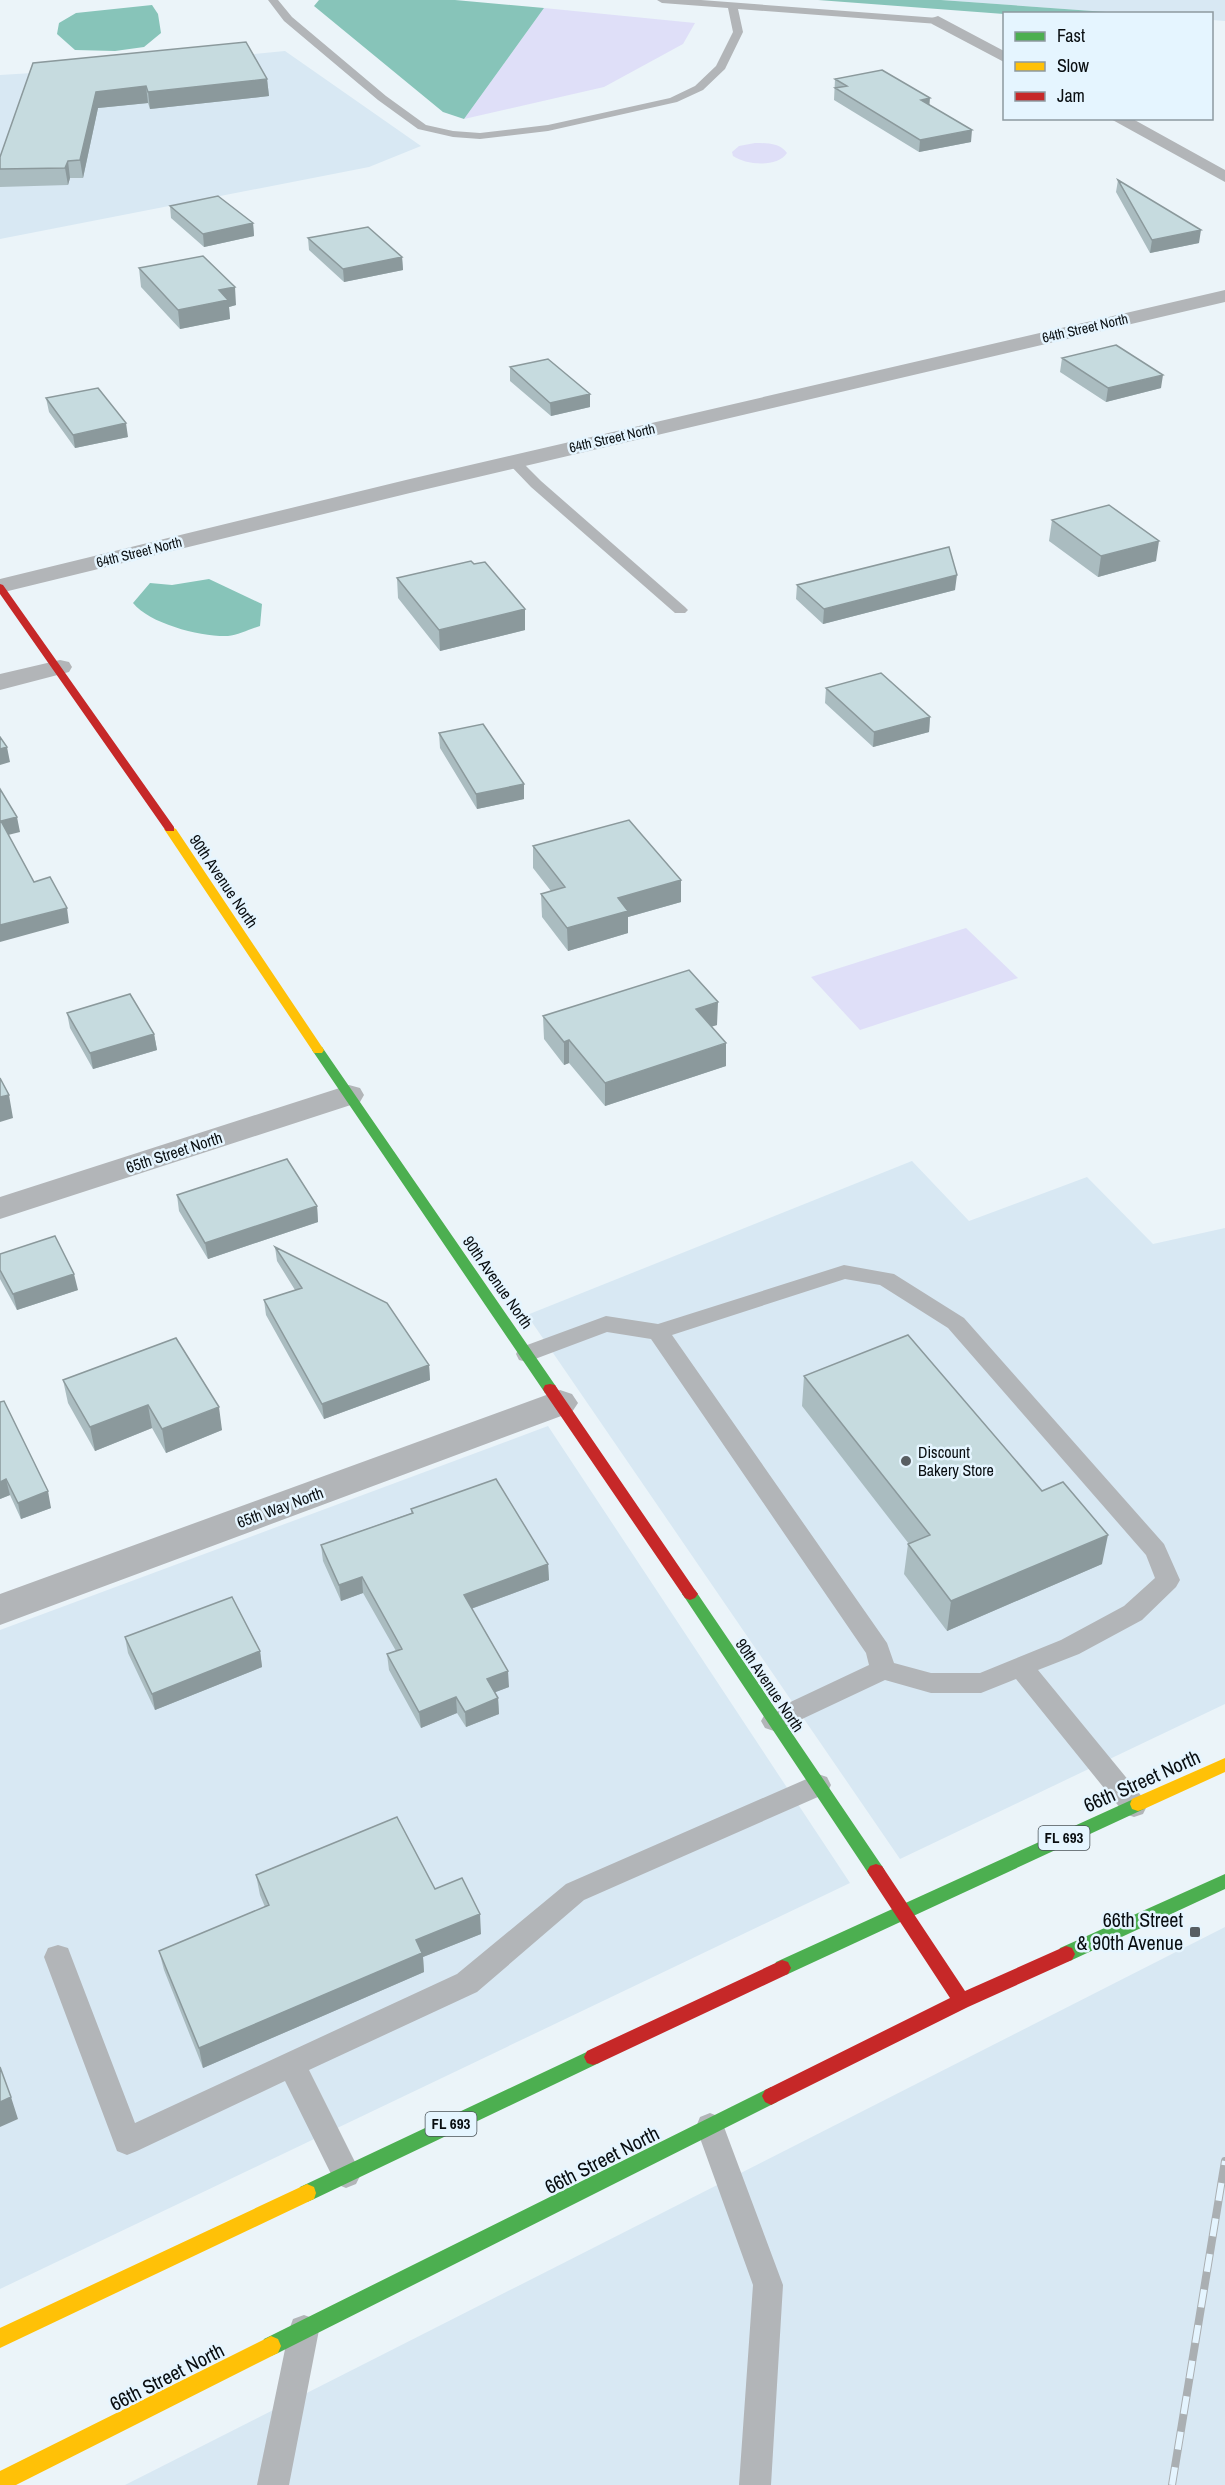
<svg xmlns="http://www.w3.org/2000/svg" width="1225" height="2485" viewBox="0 0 1225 2485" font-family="'Archivo Narrow',sans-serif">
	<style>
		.built { fill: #d8e8f3 }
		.green { fill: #dfdff8 }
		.water { fill: #87c4b9 }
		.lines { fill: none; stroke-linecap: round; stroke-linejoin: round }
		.lane { fill: #b2b5b8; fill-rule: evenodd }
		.street { fill: #b2b5b8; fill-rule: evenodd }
		.fast { fill: #4caf50; fill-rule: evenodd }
		.slow { fill: #ffc107; fill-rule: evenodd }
		.jam { fill: #c62828; fill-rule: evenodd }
		.rail-casing { stroke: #aaafb2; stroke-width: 8 }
		.rail { stroke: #e5f5ff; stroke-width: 6; stroke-dasharray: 18; stroke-linecap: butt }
		.wall { fill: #aabcc0 }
		.shaded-wall { fill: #8b999c }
		.building { fill: #c6dbdf; stroke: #8b999c; stroke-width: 1.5 }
		.poi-dot { fill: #585e62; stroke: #e5f5ff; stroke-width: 2 }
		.labels { text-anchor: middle; stroke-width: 5; stroke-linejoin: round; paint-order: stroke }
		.far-street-label { font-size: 14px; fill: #090e11; stroke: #e5f5ff }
		.shield { fill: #e5f5ff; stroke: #4b5358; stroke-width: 1.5 }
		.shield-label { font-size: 15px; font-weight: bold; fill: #090e11 }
		.street-label { font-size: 16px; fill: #090e11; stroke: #e5f5ff }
		.poi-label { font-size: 16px; fill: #090e11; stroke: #e5f5ff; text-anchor: start }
		.near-street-label { font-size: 20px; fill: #090e11; stroke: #e5f5ff }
		.near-poi-label { font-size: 20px; fill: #090e11; stroke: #e5f5ff; text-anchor: end }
	</style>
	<rect width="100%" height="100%" fill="#ebf4f9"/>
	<path class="built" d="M941,0H1225V21L1212,20V14L1120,13Z
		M285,51L421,146L369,167L0,239V75L114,68Z
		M912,1161L969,1221L1087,1177L1153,1244L1225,1228V1704L900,1859L527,1315Z
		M548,1426L850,1883L0,2289V1630Z
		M1225,1927V2485H125L526,2282Z"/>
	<path class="green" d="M544,8L695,23L683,44L604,87L464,119Z
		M755,143C767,143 780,143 787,153C777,168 746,165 733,156L732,152L739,146Z
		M966,928L1018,978L860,1030L811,977Z"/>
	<path class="water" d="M319,0H455L544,8L464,119L443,112L314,6Z
		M818,0H941L1120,13L1004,14Z
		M152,5L158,14L161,33L144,47L115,51L75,50L57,34L59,23L76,13Z
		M209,579L262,604L260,626C250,629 238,635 228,636C201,637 150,624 133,603L150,583L172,585Z"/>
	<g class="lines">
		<path class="lane" d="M268,0H278L292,17L386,96L426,125L453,131L480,133L548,125L670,98L695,86L716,66L733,32L728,8L662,3L657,0H701L938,18L943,21L938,24L738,9L743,32L725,69L703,90L677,102L548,131L480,139L453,137L418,129L378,100L284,21Z
			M513,457L518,458L541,481L685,607L688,610L685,613H675L531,487L506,461Z
			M844,1265L894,1274L964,1318L1164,1544L1180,1580L1176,1587L1142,1620L1079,1654L1038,1670L1143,1798L1147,1806L1143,1814L1134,1817L1125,1814L1016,1679L981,1693H931L885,1680L783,1728L774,1731L765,1728L761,1721L765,1714L869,1665L866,1653L651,1339L607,1332L527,1362L519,1360L516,1354L519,1348L606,1316L658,1324ZM845,1279L880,1285L948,1328L1146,1555L1155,1578L1124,1606L1061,1640L980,1673H931L894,1663L887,1643L672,1335Z
			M818,1774L827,1777L831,1785L827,1793L584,1900L477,1992L309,2070L361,2174L356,2184L346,2188L336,2184L285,2081L137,2151L127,2155L117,2151L44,1957L48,1948L58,1945L68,1948L135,2123L457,1974L566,1884Z
			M710,2113L720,2117L724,2127L783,2285L771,2485H739L753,2285L696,2127L700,2117Z
			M304,2315L315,2319L319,2330L289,2485H257L289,2330L293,2319Z"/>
		<path class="street" d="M938,16L1004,51V62L932,24L930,21L932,18Z
			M1109,118H1131L1225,170V182Z
			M1225,290V302L410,493L0,593V579L410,479Z
			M60,660L69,662L72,667L69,672L0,690V674Z
			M349,1085L360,1088L364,1095L360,1102L0,1219V1197Z
			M560,1390L572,1394L578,1403L572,1412L0,1625V1594Z"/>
		<path class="fast" d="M318,1046L322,1047L555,1385L557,1389L555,1393H545L312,1050Z
			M690,1588L695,1590L882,1866L885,1871L882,1876L876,1878L870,1876L685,1598L682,1594L685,1590Z
			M1138,1797L1144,1799L1146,1804L1144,1809L788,1974L782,1976L776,1974L773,1968L776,1962Z
			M1225,1874V1889L1072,1960L1066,1962L1060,1960L1057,1954L1060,1948Z
			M593,2049L599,2051L602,2057L599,2063L314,2199L307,2202L300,2199L298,2193L300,2187Z
			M771,2087L777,2090L780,2096L777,2102L278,2353L271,2356L264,2353L261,2346L264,2339Z"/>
		<path class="slow" d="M170,826L176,829L322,1047L324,1050L322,1053H314L164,829Z
			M1225,1758V1772L1144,1809L1138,1811L1132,1809L1130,1804L1132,1799Z
			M307,2184L314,2187L316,2193L314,2199L0,2348V2328Z
			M271,2336L278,2339L281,2346L278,2353L16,2485H0V2471Z"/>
		<path class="jam" d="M0,584L3,585L174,827V831H166L0,594Z
			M550,1384L555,1385L695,1590L698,1594L695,1598L690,1600L685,1598L545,1393L543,1389L545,1385Z
			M876,1864L882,1866L965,1991L1066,1946L1072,1948L1075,1954L1072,1960L968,2007L777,2102L771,2105L765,2102L762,2096L765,2090L950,1998L870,1876L867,1871L870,1866Z
			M782,1960L788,1962L791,1968L788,1974L599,2063L593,2065L587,2063L584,2057L587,2051Z"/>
		<g class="rail-casing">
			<path id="rail" d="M1172,2485L1225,2161"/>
		</g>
		<use href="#rail" class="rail"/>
	</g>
	<path class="wall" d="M33,63L267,79L269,96L150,109L148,103L98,108L83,178H70L68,185L0,187V157Z
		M835,79L930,105L971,142L919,152L834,100Z
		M1118,180L1199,243L1150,253L1116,192Z
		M170,206L253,223L254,236L204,247L171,218Z
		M308,238L402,257L403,270L344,282L309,250Z
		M139,268L236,305L229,307L230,319L180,329L141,287Z
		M1062,358L1161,388L1106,402L1060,372Z
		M510,367L590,407L551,416L510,381Z
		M46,398L128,437L75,448L49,412Z
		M1052,520L1156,561L1098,577L1049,541Z
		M474,564L525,609V630L440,651L398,598L397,578Z
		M797,585L955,590L823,624L796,599Z
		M826,688L930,717L929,732L873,747L825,703Z
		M439,733L524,784V799L477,809L440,748Z
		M533,846L681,902L628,917V933L568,951L542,917L541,894L551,891L533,868Z
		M67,1013L154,1034L157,1050L93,1069L70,1028Z
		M543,1016L717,1025L711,1026L726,1066L605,1106L569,1063L564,1065L544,1039Z
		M177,1195L317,1206L318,1222L208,1259L179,1211Z
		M275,1247L429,1365L430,1380L324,1419L266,1315L264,1300L295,1290L277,1261Z
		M0,1254L78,1290L17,1310L0,1279Z
		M176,1338L222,1430L166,1453L152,1428L95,1451L68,1403L63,1380Z
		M804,1376L1042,1491L1102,1564L947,1631L904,1574L908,1544H909L802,1406Z
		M0,1402L51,1508L21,1519L10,1495L0,1499Z
		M411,1509L548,1564L549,1580L471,1609L509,1687L495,1692L498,1698L499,1714L466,1727L457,1713L421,1728L389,1670L387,1654L396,1651L363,1593L341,1601L323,1561L321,1545L411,1513Z
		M125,1637L260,1651L262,1667L155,1710L128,1653Z
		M256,1875L435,1889L481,1934L423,1957L424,1972L203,2068L164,1970L159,1951L265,1907L260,1895Z"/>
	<path class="shaded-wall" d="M267,79L269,96L150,109L148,92Z
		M146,86L148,103L98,108L83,178L80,160L96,92Z
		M930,98L929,110L921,100Z
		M972,130L971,142L919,152L920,140Z
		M68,161L70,178L68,185L65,168Z
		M253,223L254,236L204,247L203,234Z
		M1201,230L1199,243L1150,253L1152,240Z
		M402,257L403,270L344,282L343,269Z
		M235,287L236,305L229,307L230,319L180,329L178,310L219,290Z
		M1163,375L1161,388L1106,402L1108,388Z
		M590,394V407L551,416L550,403Z
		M126,423L128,437L75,448L73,435Z
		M1159,541L1156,561L1098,577L1101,556Z
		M957,575L955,590L823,624L824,609Z
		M525,609V630L440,651L439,630Z
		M930,717L929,732L873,747L874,732Z
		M7,747L10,762L0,765V749Z
		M524,784V799L477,809L476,794Z
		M17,817L20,832L4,836L1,821Z
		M681,880V902L628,917V933L568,951L567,928L618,898Z
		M67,908L69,923L0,942V925Z
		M718,1002L717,1025L695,1032L696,1009Z
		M154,1034L157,1050L93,1069L90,1053Z
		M569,1040V1063L564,1065V1042Z
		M726,1043V1066L605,1106V1083Z
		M9,1095L13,1118L0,1122V1097Z
		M317,1206L318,1222L208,1259L205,1243Z
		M74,1274L78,1290L17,1310L13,1294Z
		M429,1365L430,1380L324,1419L322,1404Z
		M148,1405L152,1428L95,1451L90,1427Z
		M219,1407L222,1430L166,1453L162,1429Z
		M6,1479L10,1495L0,1499V1482Z
		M48,1491L51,1508L21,1519L18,1503Z
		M1108,1535L1102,1564L947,1631L951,1601Z
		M548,1564L549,1580L465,1611L464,1595Z
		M362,1577L363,1593L341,1601L339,1585Z
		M260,1651L262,1667L155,1710L152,1694Z
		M508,1671L509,1687L488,1695L487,1679Z
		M456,1697L457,1713L421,1728L419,1712Z
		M498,1698L499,1714L466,1727L465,1712Z
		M480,1914L481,1934L423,1957L424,1972L203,2068L199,2048L416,1940Z
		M11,2097L18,2119L0,2127V2102Z"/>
	<path class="building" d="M246,42L267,79L148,92L146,86L96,92L80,160L68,161L65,168L0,169V157L33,63Z
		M882,70L930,98L921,100L972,130L920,140L835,88L847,86L835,79Z
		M1118,180L1201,230L1152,240Z
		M218,196L253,223L203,234L170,206Z
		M368,227L402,257L343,269L308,238Z
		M203,256L235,287L219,290L228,300L178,310L139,268Z
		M1116,345L1163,375L1108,388L1062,358Z
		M548,359L590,394L550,403L510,367Z
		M98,388L126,423L73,435L46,398Z
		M1109,505L1159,541L1101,556L1052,520Z
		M949,547L957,575L824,609L797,585Z
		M471,561L474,564L485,562L525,609L439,630L397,578Z
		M881,673L930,717L874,732L826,688Z
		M483,724L524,784L476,794L439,733Z
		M0,737L7,747L0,749Z
		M0,789L17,817L1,821L34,882L50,877L67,908L0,925Z
		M629,820L681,880L618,898L628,911L567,928L541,894L565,887L533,846Z
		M689,970L718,1002L696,1009L726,1043L605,1083L569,1040L564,1042L543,1016Z
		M130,994L154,1034L90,1053L67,1013Z
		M0,1078L9,1095L0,1097Z
		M287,1159L317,1206L205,1243L177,1195Z
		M55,1236L74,1274L13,1294L0,1270V1254Z
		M275,1247L387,1303L429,1365L322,1404L264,1300L302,1288Z
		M908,1335L1042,1491L1063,1482L1108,1535L951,1601L908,1544L930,1535L804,1376Z
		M176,1338L219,1407L162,1429L148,1405L90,1427L63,1380Z
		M4,1401L48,1491L18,1503L6,1479L0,1482V1402Z
		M496,1479L548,1564L464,1595L508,1671L487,1679L498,1698L465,1712L456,1697L419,1712L387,1654L402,1649L362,1577L339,1585L321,1545L413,1513L411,1509Z
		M232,1597L260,1651L152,1694L125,1637Z
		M397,1817L435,1889L462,1878L480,1914L416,1940L422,1953L199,2048L159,1951L269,1905L256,1875Z
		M0,2067L11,2097L0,2102Z"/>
	<g class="poi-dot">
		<circle cx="906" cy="1461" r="6"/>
		<rect x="1189" y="1926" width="12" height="12" rx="3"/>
	</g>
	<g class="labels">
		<g class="far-street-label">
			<text transform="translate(1085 328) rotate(-13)" y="5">64th Street North</text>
			<text transform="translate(612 438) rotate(-13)" y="5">64th Street North</text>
			<text transform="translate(139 552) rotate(-14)" y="5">64th Street North</text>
		</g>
		<g class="shield">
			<rect x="1038.5" y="1826" width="51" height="24" rx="4.5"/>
			<rect x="425.5" y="2112" width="51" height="24" rx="4.5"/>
		</g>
		<g class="shield-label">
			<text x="1064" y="1843">FL 693</text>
			<text x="451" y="2129">FL 693</text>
		</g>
		<g class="street-label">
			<text transform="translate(224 881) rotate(56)" y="6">90th Avenue North</text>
			<text transform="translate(174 1152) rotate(-18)" y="6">65th Street North</text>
			<text transform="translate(498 1282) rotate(55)" y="6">90th Avenue North</text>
			<text transform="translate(280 1507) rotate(-20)" y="6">65th Way North</text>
			<text transform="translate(770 1685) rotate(56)" y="6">90th Avenue North</text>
		</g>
		<g class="poi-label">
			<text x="918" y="1458">Discount<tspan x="918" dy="18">Bakery Store</tspan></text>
		</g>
		<g class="near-street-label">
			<text transform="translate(1142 1781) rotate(-24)" y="7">66th Street North</text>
			<text transform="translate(602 2160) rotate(-27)" y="7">66th Street North</text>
			<text transform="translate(167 2377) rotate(-27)" y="7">66th Street North</text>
		</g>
		<g class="near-poi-label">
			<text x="1183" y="1927">66th Street<tspan x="1183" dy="23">&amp; 90th Avenue</tspan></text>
		</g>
	</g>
	<rect x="1003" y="12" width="210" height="108" fill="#e5f5ff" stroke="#8d99a0" stroke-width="1.5"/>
	<rect x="1015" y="32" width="30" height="9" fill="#4caf50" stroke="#8d99a0" stroke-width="1.5"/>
	<text x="1057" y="42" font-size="18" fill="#090e11">Fast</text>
	<rect x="1015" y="62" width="30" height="9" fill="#ffc107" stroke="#8d99a0" stroke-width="1.5"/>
	<text x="1057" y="72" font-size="18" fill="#090e11">Slow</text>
	<rect x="1015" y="92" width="30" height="9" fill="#c62828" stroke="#8d99a0" stroke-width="1.5"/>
	<text x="1057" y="102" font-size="18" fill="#090e11">Jam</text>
</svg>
